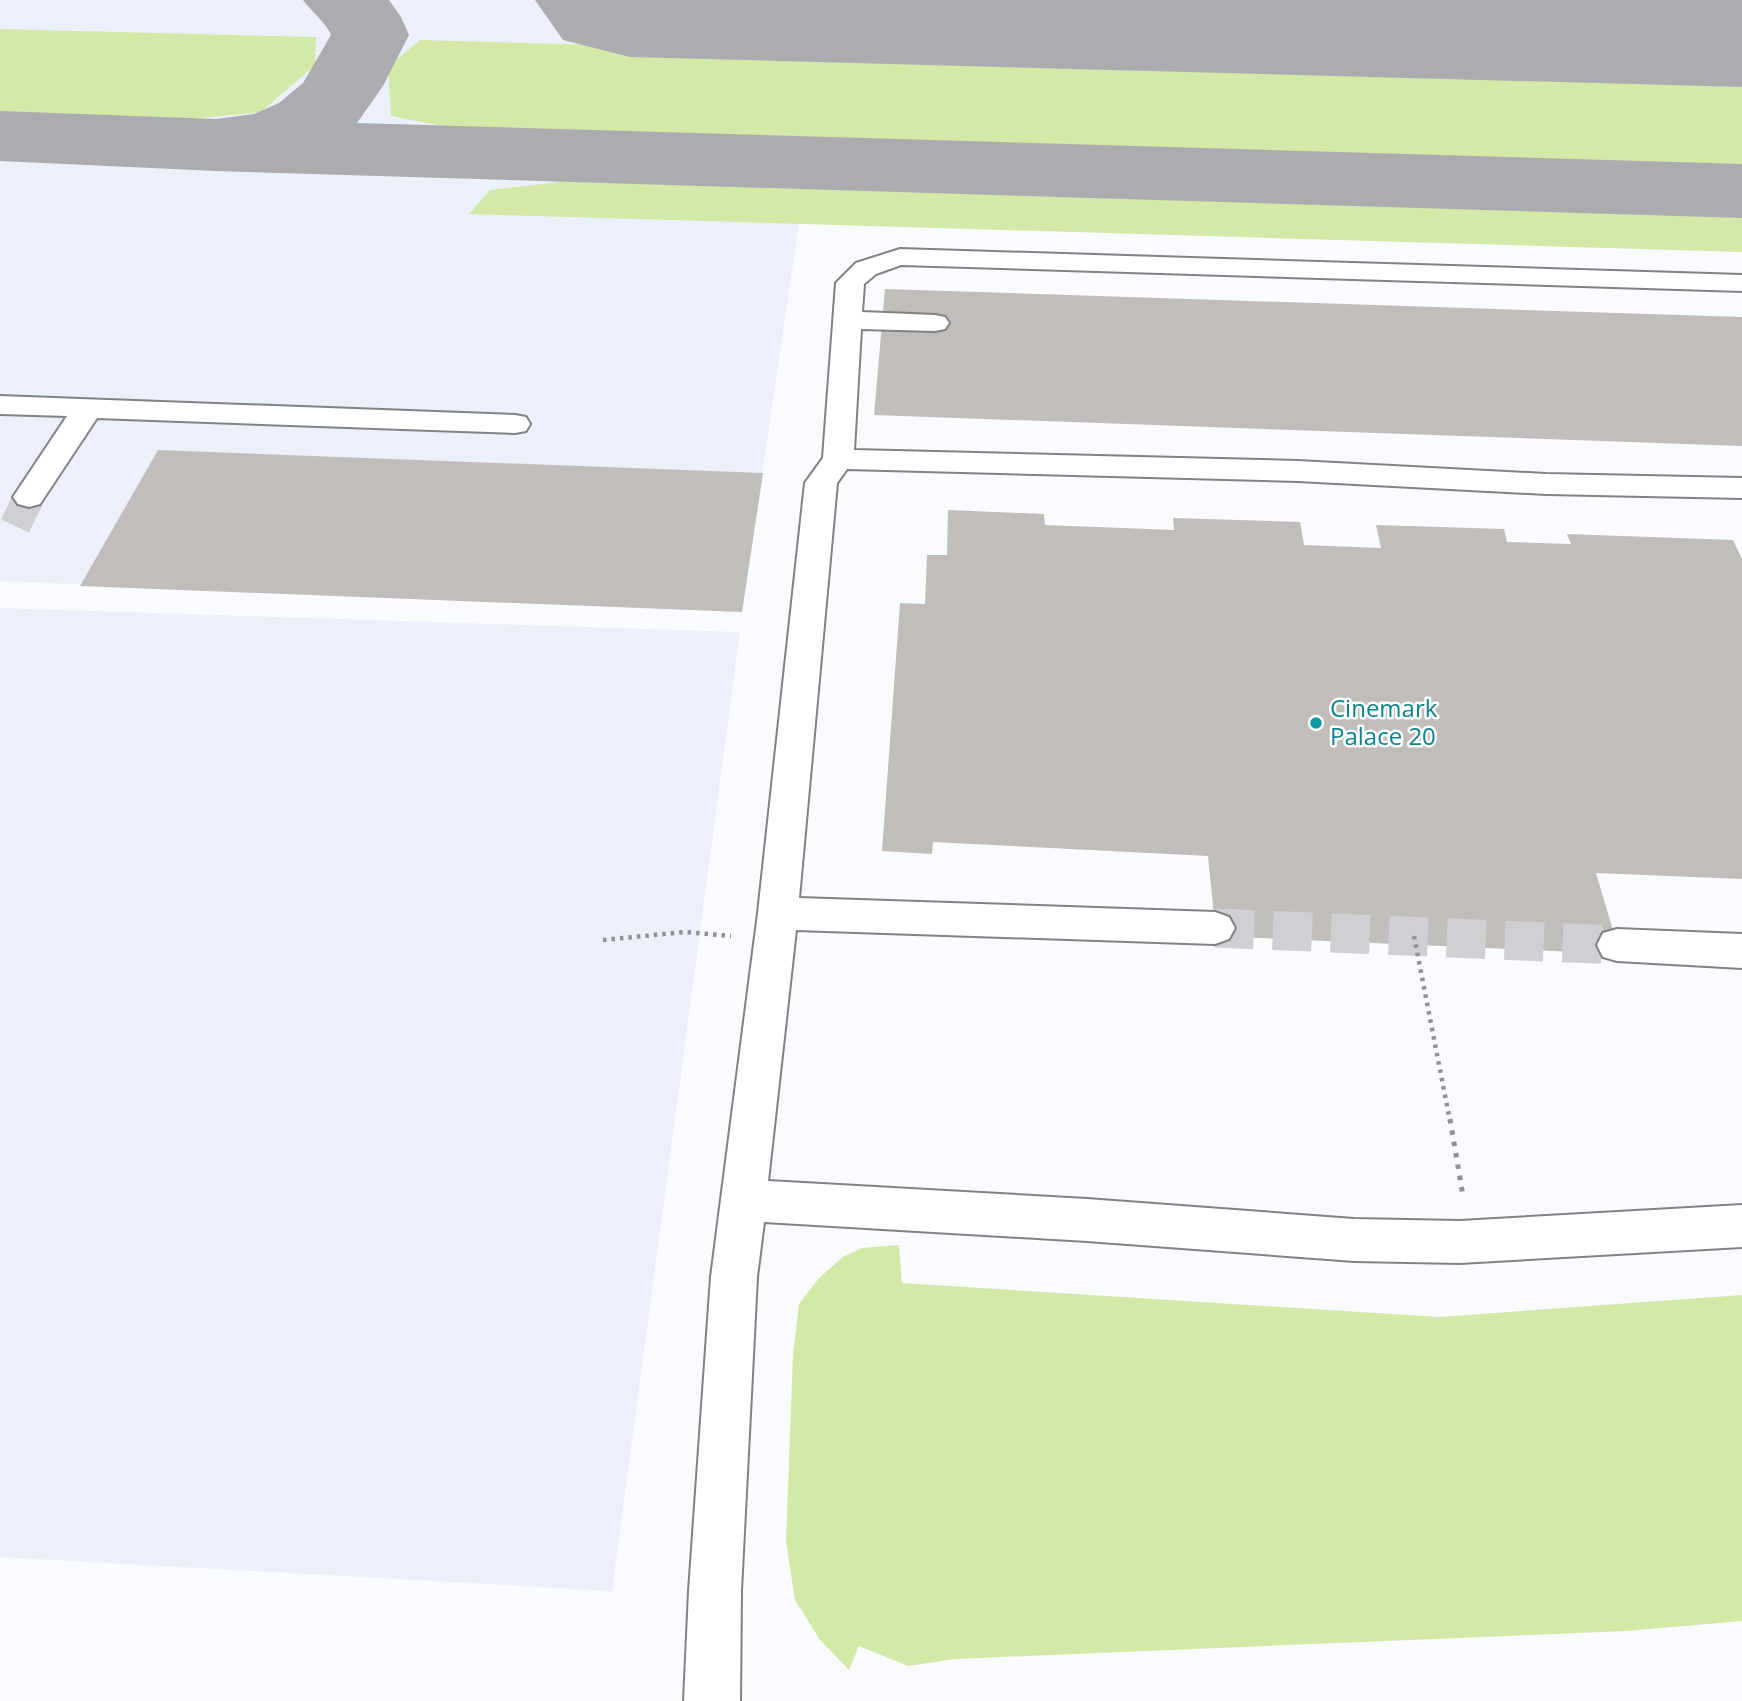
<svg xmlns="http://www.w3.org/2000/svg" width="1742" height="1701" viewBox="0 0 1742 1701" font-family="'Open Sans',sans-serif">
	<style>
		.built { fill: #ecf0fb }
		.green { fill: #d3e9a7 }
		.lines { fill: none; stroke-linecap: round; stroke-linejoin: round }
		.taxiway { fill: #acacb0; fill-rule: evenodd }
		.runway { fill: #acacb0; fill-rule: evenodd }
		.building { fill: #c1bdba }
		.minor-tunnel-far1 { stroke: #d0d0d4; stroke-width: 31; stroke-dasharray: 31 16; stroke-linecap: butt }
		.minor-tunnel { stroke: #d0d0d4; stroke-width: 39; stroke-dasharray: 39 19; stroke-linecap: butt }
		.minor-casing { stroke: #818286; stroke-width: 4 }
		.path-far1 { stroke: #919194; stroke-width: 4.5; stroke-dasharray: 3.5 5; stroke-linecap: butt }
		.path { stroke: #919194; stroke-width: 5; stroke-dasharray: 4.5 7; stroke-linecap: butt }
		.minor { fill: #fff; fill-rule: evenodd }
		.culture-dot { fill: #0f9aa8; stroke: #fff; stroke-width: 2.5 }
		.labels { text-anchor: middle; stroke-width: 5; stroke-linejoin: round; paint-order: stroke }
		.culture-label { font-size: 24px; fill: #0d838f; stroke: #fff; text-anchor: start }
	</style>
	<rect width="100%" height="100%" fill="#fafbff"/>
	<path class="built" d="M0,0H1742V252L799,223L742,612L0,581Z
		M0,608L740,632L612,1591L0,1557Z"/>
	<path class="green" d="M0,29L316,37L315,65L261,112L143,124H0Z
		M420,40L1742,76V175L640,143L491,135L391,116L388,67Z
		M611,176L804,178L1742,207V252L469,214L490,190Z
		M899,1245L902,1283L1439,1317L1742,1295V1621L1626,1631L955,1659L908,1666L859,1646L849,1670L820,1640L795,1600L786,1541L793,1355L799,1304L819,1278L843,1257L862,1248Z"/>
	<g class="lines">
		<path class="taxiway" d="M303,0H389L401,17L409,35L383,86L357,123L1742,164V218L216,171L0,161V111L216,119L254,114L279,103L303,83L331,35C327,24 311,11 303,0Z"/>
		<path class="runway" d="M535,0H1742V87L630,57L563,40Z"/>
	</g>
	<path class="building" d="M885,289L1742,317V446L874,415Z
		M158,450L763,473L742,612L80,586Z
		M948,510L1044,514L1045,525L1174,530L1173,518L1300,522L1304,545L1381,548L1376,525L1504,529L1507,542L1571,544L1567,534L1733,540L1742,559V879L1596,873L1620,954L1216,936L1208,856L933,842L932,854L882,851L900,603L925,604L927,555H947Z"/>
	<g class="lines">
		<path class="minor-tunnel-far1" d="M15,526L29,497"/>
		<path class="minor-tunnel" d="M1215,928L1617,945"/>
		<g class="minor-casing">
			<path id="minor" d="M900,249L1742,275V291L901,265L876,274L864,284L862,312L935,315L945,317L949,323L945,329L935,331L861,329L854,450L1298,461L1546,474L1742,478V498L1546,494L1298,481L847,469L837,483L799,898L1215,912L1229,917L1235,928L1229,939L1215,944L796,930L768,1181L1087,1199L1354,1219L1460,1221L1742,1205V1247L1460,1263L1354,1261L1087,1241L764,1222L757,1277L741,1591L740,1701H684L689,1591L711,1277L758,913L805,483L823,458L836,283L856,263Z
				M0,396L515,415L526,417L530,424L526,431L515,433L97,418L40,504L29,507L18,504L13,497L67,416L0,414Z
				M1617,929L1742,934V968L1617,961L1603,957L1597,945L1603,933Z"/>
		</g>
		<path class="path-far1" d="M1414,936L1450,1121
			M603,940L685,932L731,936"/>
		<path class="path" d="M1450,1119L1463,1196"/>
		<use href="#minor" class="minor"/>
	</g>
	<circle class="culture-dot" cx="1316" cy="723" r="7"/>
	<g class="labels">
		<g class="culture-label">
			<text x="1330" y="717">Cinemark<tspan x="1330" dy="28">Palace 20</tspan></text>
		</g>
	</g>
</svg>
